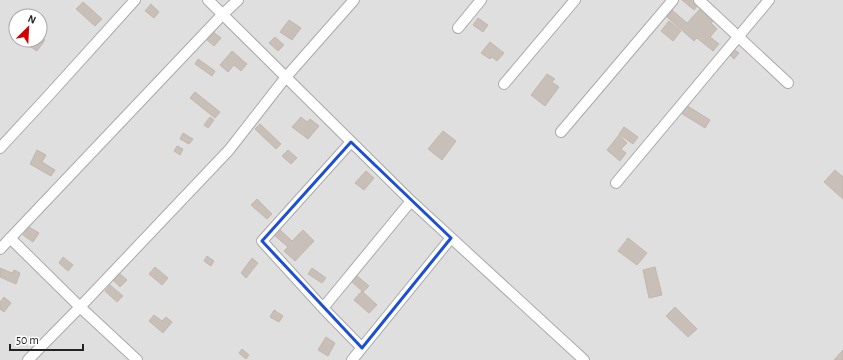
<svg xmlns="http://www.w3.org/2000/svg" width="843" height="360" viewBox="0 0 843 360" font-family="'Alegreya Sans',sans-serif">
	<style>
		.residential { fill: #e0dfdf; fill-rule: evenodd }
		.building { fill: #c7bfb8; stroke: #c4b6ab }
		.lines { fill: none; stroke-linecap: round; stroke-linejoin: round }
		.street-casing { stroke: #a9a9a9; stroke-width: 12 }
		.street { stroke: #fff; stroke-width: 10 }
		.marked { fill: none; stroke: #1d4ed8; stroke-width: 3; stroke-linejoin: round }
	</style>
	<rect width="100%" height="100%" fill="#f2efe9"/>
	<path class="residential" d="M0,0H843V360H0ZM16,16H40V40H16Z"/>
	<path class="building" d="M682,0H691L698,5L694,10Z
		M83,2L102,19L95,26L76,9Z
		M151,4L159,12L154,18L145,11Z
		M701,8L714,20L711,23L717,29L710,37L719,44L713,51L697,38L694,41L666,16L672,10L687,23Z
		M478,18L488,25L483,32L473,25Z
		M289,20L301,28L292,40L280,32Z
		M669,21L681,31L673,41L661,31Z
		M212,31L221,38L214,46L206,39Z
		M40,37L45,40L37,51L23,42L24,40H40Z
		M275,37L284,45L278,51L269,43Z
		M490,42L504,53L497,61L492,57L490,59L481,53Z
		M733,49L739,53L734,59L729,54Z
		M232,51L247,64L241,71L234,65L228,72L220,65Z
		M198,59L215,71L212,76L195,64Z
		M547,74L555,79L552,82L559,87L545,106L531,95Z
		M195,92L220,112L215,118L190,98Z
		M686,105L710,120L705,128L681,113Z
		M210,117L214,120L208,128L204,125Z
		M301,117L307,122L310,119L319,126L308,139L292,127Z
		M260,124L281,144L276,149L255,129Z
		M624,127L638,137L633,144L619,134Z
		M443,131L456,141L442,160L428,149Z
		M183,133L193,139L189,144L180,139Z
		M619,135L627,143L621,149L626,153L620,161L607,150Z
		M177,146L183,149L180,155L174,151Z
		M37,150L46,155L42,162L55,170L51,176L30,164Z
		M288,150L297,158L291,164L282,156Z
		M835,170L843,177V199L824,182Z
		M366,171L374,178L364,190L355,183Z
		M257,199L272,214L267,219L251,205Z
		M29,227L39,233L33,242L23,235Z
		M278,228L292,241L303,230L314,241L295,261L284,251L288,247L273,234Z
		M628,238L647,253L637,265L618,251Z
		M207,256L214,261L211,266L204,261Z
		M63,257L73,265L68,271L59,263Z
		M252,258L258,263L246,278L241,273Z
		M155,267L168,278L162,285L149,274Z
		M655,267L662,295L649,298L643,270Z
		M0,268L12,273L14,270L20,273L16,284L0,277Z
		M312,268L326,278L322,283L308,274Z
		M119,273L127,280L120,287L112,279Z
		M355,274L369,286L363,292L350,280Z
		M110,285L123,296L117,302L105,291Z
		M362,291L377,305L369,313L354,300Z
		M4,297L11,303L4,312L0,309V302Z
		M675,307L697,329L688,337L666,316Z
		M274,310L283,316L279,322L270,317Z
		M154,315L162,321L166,317L172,322L163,333L149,321Z
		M326,337L335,343L328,356L318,350Z
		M242,349L249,355L246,359L239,353Z
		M843,350V360H834Z"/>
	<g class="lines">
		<g class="street-casing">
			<path id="street" d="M208,0L411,201L584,360
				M699,0L788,83
				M458,28L481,0
				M504,84L575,0
				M561,132L673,0
				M351,142L262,241L323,308L362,348
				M0,148L50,94L135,0
				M616,183L769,0
				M10,238L80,307L137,360
				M0,249L223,14L238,0
				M323,308L411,201
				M28,360L80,307L229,150L286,77L354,0
				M352,360L451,238"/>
		</g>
		<use href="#street" class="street"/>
	</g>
	<path class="marked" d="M351,142L451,238L362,348L262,241Z"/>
	<g transform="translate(28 28) rotate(24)"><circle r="19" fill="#ffffff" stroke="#a7a7a7"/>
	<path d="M0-3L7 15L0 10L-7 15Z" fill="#d40000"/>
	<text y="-6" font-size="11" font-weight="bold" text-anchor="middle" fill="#222222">N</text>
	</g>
	<path d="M10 344v6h73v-6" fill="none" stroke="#222222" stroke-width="2"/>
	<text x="16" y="344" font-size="12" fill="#222222" stroke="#ffffff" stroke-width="3" paint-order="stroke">50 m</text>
</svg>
